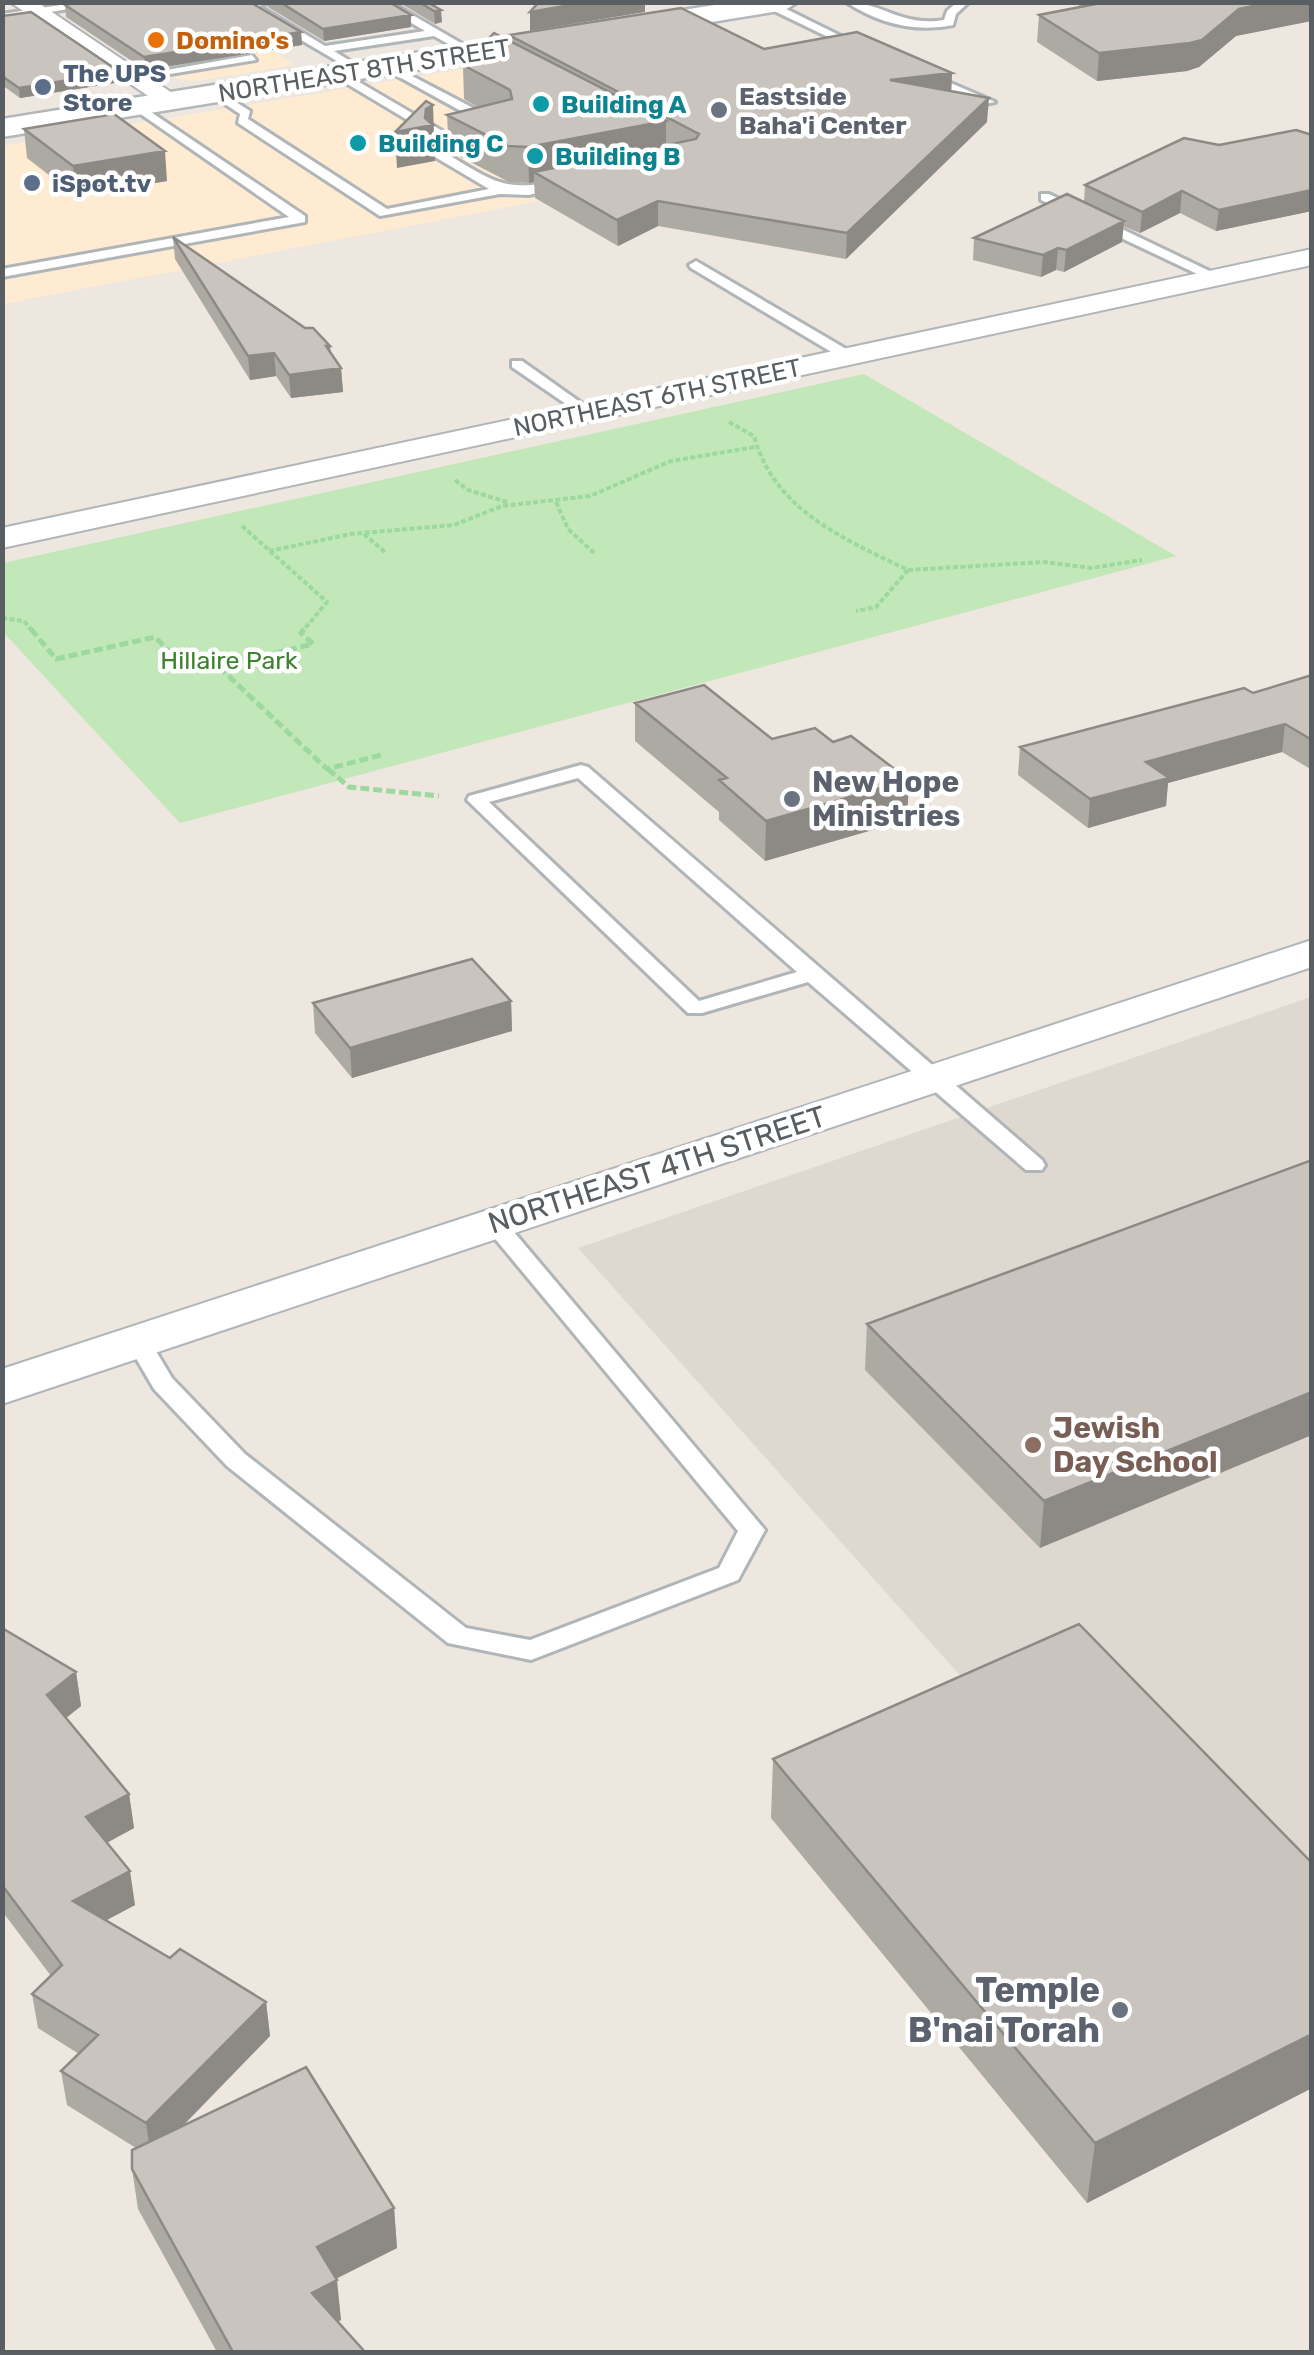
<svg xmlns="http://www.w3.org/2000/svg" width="1314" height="2355" viewBox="0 0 1314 2355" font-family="Rubik,sans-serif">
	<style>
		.commercial { fill: #ffebd1 }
		.education { fill: #dfd8d0 }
		.green { fill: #c2e7b9 }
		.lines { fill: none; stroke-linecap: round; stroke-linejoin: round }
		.lane-casing { stroke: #b0b5b8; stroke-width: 6 }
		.street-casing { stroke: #b0b5b8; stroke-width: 4 }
		.secondary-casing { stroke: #b1b7bb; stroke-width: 5 }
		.path-far1 { stroke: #9bd99e; stroke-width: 4; stroke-dasharray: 5 2.5; stroke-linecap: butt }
		.path { stroke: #9bd99e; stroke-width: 5; stroke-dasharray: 9 4; stroke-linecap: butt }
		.lane { fill: #fff; fill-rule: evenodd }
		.street { fill: #fff; fill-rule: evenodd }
		.secondary { fill: #fff; fill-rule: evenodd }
		.wall { fill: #ada9a3 }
		.shaded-wall { fill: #8d8985 }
		.building { fill: #c9c4be; stroke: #8d8985; stroke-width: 2.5 }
		.food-dot { fill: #e8710a; stroke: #fff; stroke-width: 4 }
		.service-dot { fill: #5c6f8a; stroke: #fff; stroke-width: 4 }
		.culture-dot { fill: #0f9aa8; stroke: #fff; stroke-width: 4 }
		.worship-dot { fill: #6b7280; stroke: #fff; stroke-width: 4 }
		.education-dot { fill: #8d6e63; stroke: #fff; stroke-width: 4 }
		.labels { text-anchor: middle; stroke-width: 9; stroke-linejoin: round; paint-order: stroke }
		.far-food-label { font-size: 25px; font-weight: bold; fill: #c56008; stroke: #fff; text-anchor: start }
		.far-street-label { font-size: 25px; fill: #585e61; stroke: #fff }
		.far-service-label { font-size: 25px; font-weight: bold; fill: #4e5e75; stroke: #fff; text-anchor: start }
		.far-worship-label { font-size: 25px; font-weight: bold; fill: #5b616d; stroke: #fff; text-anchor: start }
		.far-culture-label { font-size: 25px; font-weight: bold; fill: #0d838f; stroke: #fff; text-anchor: start }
		.far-park-label { font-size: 25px; fill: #3c832e; stroke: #fff }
		.worship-label { font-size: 30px; font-weight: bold; fill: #5b616d; stroke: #fff; text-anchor: start }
		.street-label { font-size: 30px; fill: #585e61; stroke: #fff }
		.education-label { font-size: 30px; font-weight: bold; fill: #785e54; stroke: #fff; text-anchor: start }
		.near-worship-label { font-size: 35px; font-weight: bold; fill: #5b616d; stroke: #fff; text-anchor: end }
	</style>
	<rect width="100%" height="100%" fill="#ede7df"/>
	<path class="commercial" d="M48,3H204L294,65L196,81L168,77Z
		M528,58L732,164L3,304V146Z"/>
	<path class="education" d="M1311,997V1865L974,1691L578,1248Z"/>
	<path class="green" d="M864,374L1176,556L180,823L3,632V563Z"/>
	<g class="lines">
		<g class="lane-casing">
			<path id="lane" d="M80,2H111L2,20V14Z
				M246,2H270L259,6L325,46L425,31L376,2H390L478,53L468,55L434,36L334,51L363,69L359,74L245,7Z
				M767,2L774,3L867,49L857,51L766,7Z
				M846,2C882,2 901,27 944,20L947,11L957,2H969L956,14L953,25C915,33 878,23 846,2Z
				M252,55L256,60L133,80L127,77Z
				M387,63L498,121L500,124L490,127L383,68Z
				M334,72H342L451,136L481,133V139L452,143L442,151C495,182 502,193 564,180L570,184L529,195L500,194L380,216L238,123L240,114L210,94L220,92L250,111L248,119L387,209L489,189L430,154V148L441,140L334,76Z
				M919,73H927L995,102L985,104L919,77Z
				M136,102L305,216V222L2,277V269L289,217L132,108Z
				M1041,194H1049L1224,278L1212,281L1041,200Z
				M696,261L853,353L855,356L843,359L691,268L689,265Z
				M512,361H522L594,412L582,415L512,367Z
				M581,765L588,767L1042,1160L1045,1165L1042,1170H1026L808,982L702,1013H688L467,800L469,796ZM578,778L797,972L699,1001L489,802Z
				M495,1217L503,1219L765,1530L738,1580L531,1660L448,1643L227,1466L154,1389L126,1341L129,1336H147L172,1378L245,1454L466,1628L530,1640L719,1568L738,1531L487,1229L484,1224Z"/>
		</g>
		<g class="street-casing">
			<path id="street" d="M10,2H37L184,101L181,106H163Z
				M1312,249V265L2,548V528Z
				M1312,940V967L2,1404V1369Z"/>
		</g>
		<g class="secondary-casing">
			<path id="secondary" d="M733,2H798L785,10L2,137V119Z"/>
		</g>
		<path class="path-far1" d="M729,422L754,436C774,510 844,539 908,570L876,607L856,611
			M455,480L468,490L507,502
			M556,502L568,529L595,554
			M242,526L327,602L302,632
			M364,534L385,552
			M269,551L351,534L454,525L502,506L590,496L671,461L755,447
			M908,570L1044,562L1091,568L1142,560
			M2,618L24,621L33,632"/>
		<path class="path" d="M31,629L56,659L155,637L180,662L218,667L313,644L301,633L304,629
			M219,667L327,769L381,755
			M328,769L349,787L439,796"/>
		<use href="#lane" class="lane"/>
		<use href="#street" class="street"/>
		<use href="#secondary" class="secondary"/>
	</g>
	<path class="wall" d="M267,2H389L411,15V27L324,41L268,7Z
		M398,2H427L442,22L435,24Z
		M1079,2H1312L1236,36L1199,67L1187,71L1097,81L1037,42L1039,15L1079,8Z
		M65,5L301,32L302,45L145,70L66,17Z
		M2,16L120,72L121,82L20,98L2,85Z
		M509,35L764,49L952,73L951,91L987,122L846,259L658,226L618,246L535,198L534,182H509L449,151L447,115L478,107L464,99L463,65L509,41Z
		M24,129L167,181L76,196L27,158Z
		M1312,135V211L1216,231L1180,213L1140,233L1123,226L1122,242L1064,272L1056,270L1041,277L973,260L974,238L1084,202L1085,185L1219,145Z
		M173,237L331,354L341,368L343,392L291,398L276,376L250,380L175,259Z
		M1312,675V770L1282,752L1168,783L1166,806L1088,828L1018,775L1020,747L1253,693Z
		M635,703L772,739L907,820L765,861L719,820V812L635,741Z
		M511,1001L512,1031L352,1078L315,1033L313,1003Z
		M1312,1160L1040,1548L865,1370L867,1324Z
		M2,1628L76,1672L81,1706L66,1718L129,1794L134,1828L107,1843L135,1905L106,1920L170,1958L266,2002L270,2036L183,2126L394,2208L397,2248L336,2279L341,2320L338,2321L365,2352H217L138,2209L132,2169L136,2148L67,2105L61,2071L79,2054L38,2028L32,1994L51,1976L2,1911Z
		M773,1759L1312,1863V2088L1087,2203L771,1818Z"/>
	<path class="shaded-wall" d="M588,2H645V12L530,31V12Z
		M1273,2H1312V21L1236,36L1199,67L1187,71L1097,81L1099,53L1239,9Z
		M441,10L442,22L435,24L434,11Z
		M411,15V27L324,41L323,29Z
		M301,32L302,45L145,70L144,57Z
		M120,72L121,82L20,98L19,88Z
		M952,73L951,97L890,80Z
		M989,98L987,122L846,259L847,233Z
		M433,105L435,161L397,168L395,132L425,118L426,109Z
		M666,121V157L534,172V182L529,183L528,147Z
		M165,151L167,181L76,196L73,166Z
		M1312,190V211L1216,231L1219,210Z
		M1182,191L1180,213L1140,233L1142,212Z
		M658,201V226L618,246L617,220Z
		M1124,221L1122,242L1064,272L1066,250Z
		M1058,248L1056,270L1041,277L1043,255Z
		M326,346H330L332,369L341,368L343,392L291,398L289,375Z
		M274,353L276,376L250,380L248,356Z
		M1285,724L1282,752L1168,783L1166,806L1088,828L1090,799L1146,762Z
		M909,780L907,820L765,861L766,821Z
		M511,1001L512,1031L352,1078L350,1048Z
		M1312,1392V1435L1040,1548L1044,1501Z
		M76,1672L81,1706L52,1729L47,1695Z
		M129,1794L134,1828L91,1851L86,1817Z
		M130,1871L135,1905L79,1935L73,1901Z
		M266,2002L270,2036L151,2158L146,2123Z
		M1312,2034V2088L1087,2203L1095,2143Z
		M394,2208L397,2248L321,2286L317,2247Z
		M337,2280L341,2320L316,2332L312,2293Z"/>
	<path class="building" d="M80,2H250L301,32L144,57L65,5Z
		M280,2H389L411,15L323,29Z
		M419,2H427L441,10L434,11Z
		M539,2H588L530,12Z
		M1106,2H1273L1239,9L1202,40L1190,43L1099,53L1039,15Z
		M681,8L764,49L857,32L952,73L890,80L989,98L847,233L658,201L617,220L534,172L696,139L699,134L509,35Z
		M31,12L120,72L19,88L2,76V16Z
		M494,33L666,121L528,147L508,146L447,115L512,99L510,90L463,65Z
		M426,101L433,105L426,109L425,118L433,125L395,132Z
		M114,114L165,151L73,166L24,129Z
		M1296,130L1312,135V190L1219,210L1182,191L1142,212L1085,185L1184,138L1219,145Z
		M1067,194L1124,221L1066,250L1058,248L1043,255L974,238Z
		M173,237L305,328H313L330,346H326L341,368L289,375L274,353L248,356Z
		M1312,675V740L1285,724L1146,762L1169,778L1090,799L1020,747L1244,688L1253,693Z
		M704,685L772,739L815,728L833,742L851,736L909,780L766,821L719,780L727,778L635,703Z
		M472,959L511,1001L350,1048L313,1003Z
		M1312,1160V1392L1044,1501L867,1324Z
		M1079,1624L1312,1863V2034L1095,2143L773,1759Z
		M2,1628L76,1672L47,1695L129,1794L86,1817L130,1871L73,1901L170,1958L180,1949L266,2002L146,2123L61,2071L98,2035L32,1994L62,1965L2,1885Z
		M306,2067L394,2208L317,2247L337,2280L312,2293L365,2352H233L132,2169V2150Z"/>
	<circle class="food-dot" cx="156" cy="40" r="10"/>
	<g class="service-dot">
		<circle cx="43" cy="87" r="10"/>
		<circle cx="32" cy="183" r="10"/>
	</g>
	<g class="culture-dot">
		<circle cx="541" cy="104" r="10"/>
		<circle cx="358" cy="143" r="10"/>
		<circle cx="535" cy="156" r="10"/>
	</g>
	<g class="worship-dot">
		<circle cx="719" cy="110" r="10"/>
		<circle cx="792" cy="799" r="10"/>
		<circle cx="1120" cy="2010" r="10"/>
	</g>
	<circle class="education-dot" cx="1033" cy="1445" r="10"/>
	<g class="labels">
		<g class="far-food-label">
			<text x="176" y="49">Domino's</text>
		</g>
		<g class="far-street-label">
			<text transform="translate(364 70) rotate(-9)" y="9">NORTHEAST 8TH STREET</text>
			<text transform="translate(657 397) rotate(-12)" y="9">NORTHEAST 6TH STREET</text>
		</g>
		<g class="far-service-label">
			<text x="63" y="82">The UPS<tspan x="63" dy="29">Store</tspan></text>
			<text x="52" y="192">iSpot.tv</text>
		</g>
		<g class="far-worship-label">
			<text x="739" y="105">Eastside<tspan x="739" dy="29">Baha'i Center</tspan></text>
		</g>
		<g class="far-culture-label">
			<text x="561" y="113">Building A</text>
			<text x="378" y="152">Building C</text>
			<text x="555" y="165">Building B</text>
		</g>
		<g class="far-park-label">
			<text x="229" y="669">Hillaire Park</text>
		</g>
		<g class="worship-label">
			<text x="812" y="792">New Hope<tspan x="812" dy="34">Ministries</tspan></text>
		</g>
		<g class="street-label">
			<text transform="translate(657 1170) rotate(-18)" y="10">NORTHEAST 4TH STREET</text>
		</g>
		<g class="education-label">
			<text x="1053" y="1438">Jewish<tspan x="1053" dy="34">Day School</tspan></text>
		</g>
		<g class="near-worship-label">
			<text x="1100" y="2002">Temple<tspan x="1100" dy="40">B'nai Torah</tspan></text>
		</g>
	</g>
	<rect width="1314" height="2355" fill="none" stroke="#585e61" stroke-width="10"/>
</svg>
